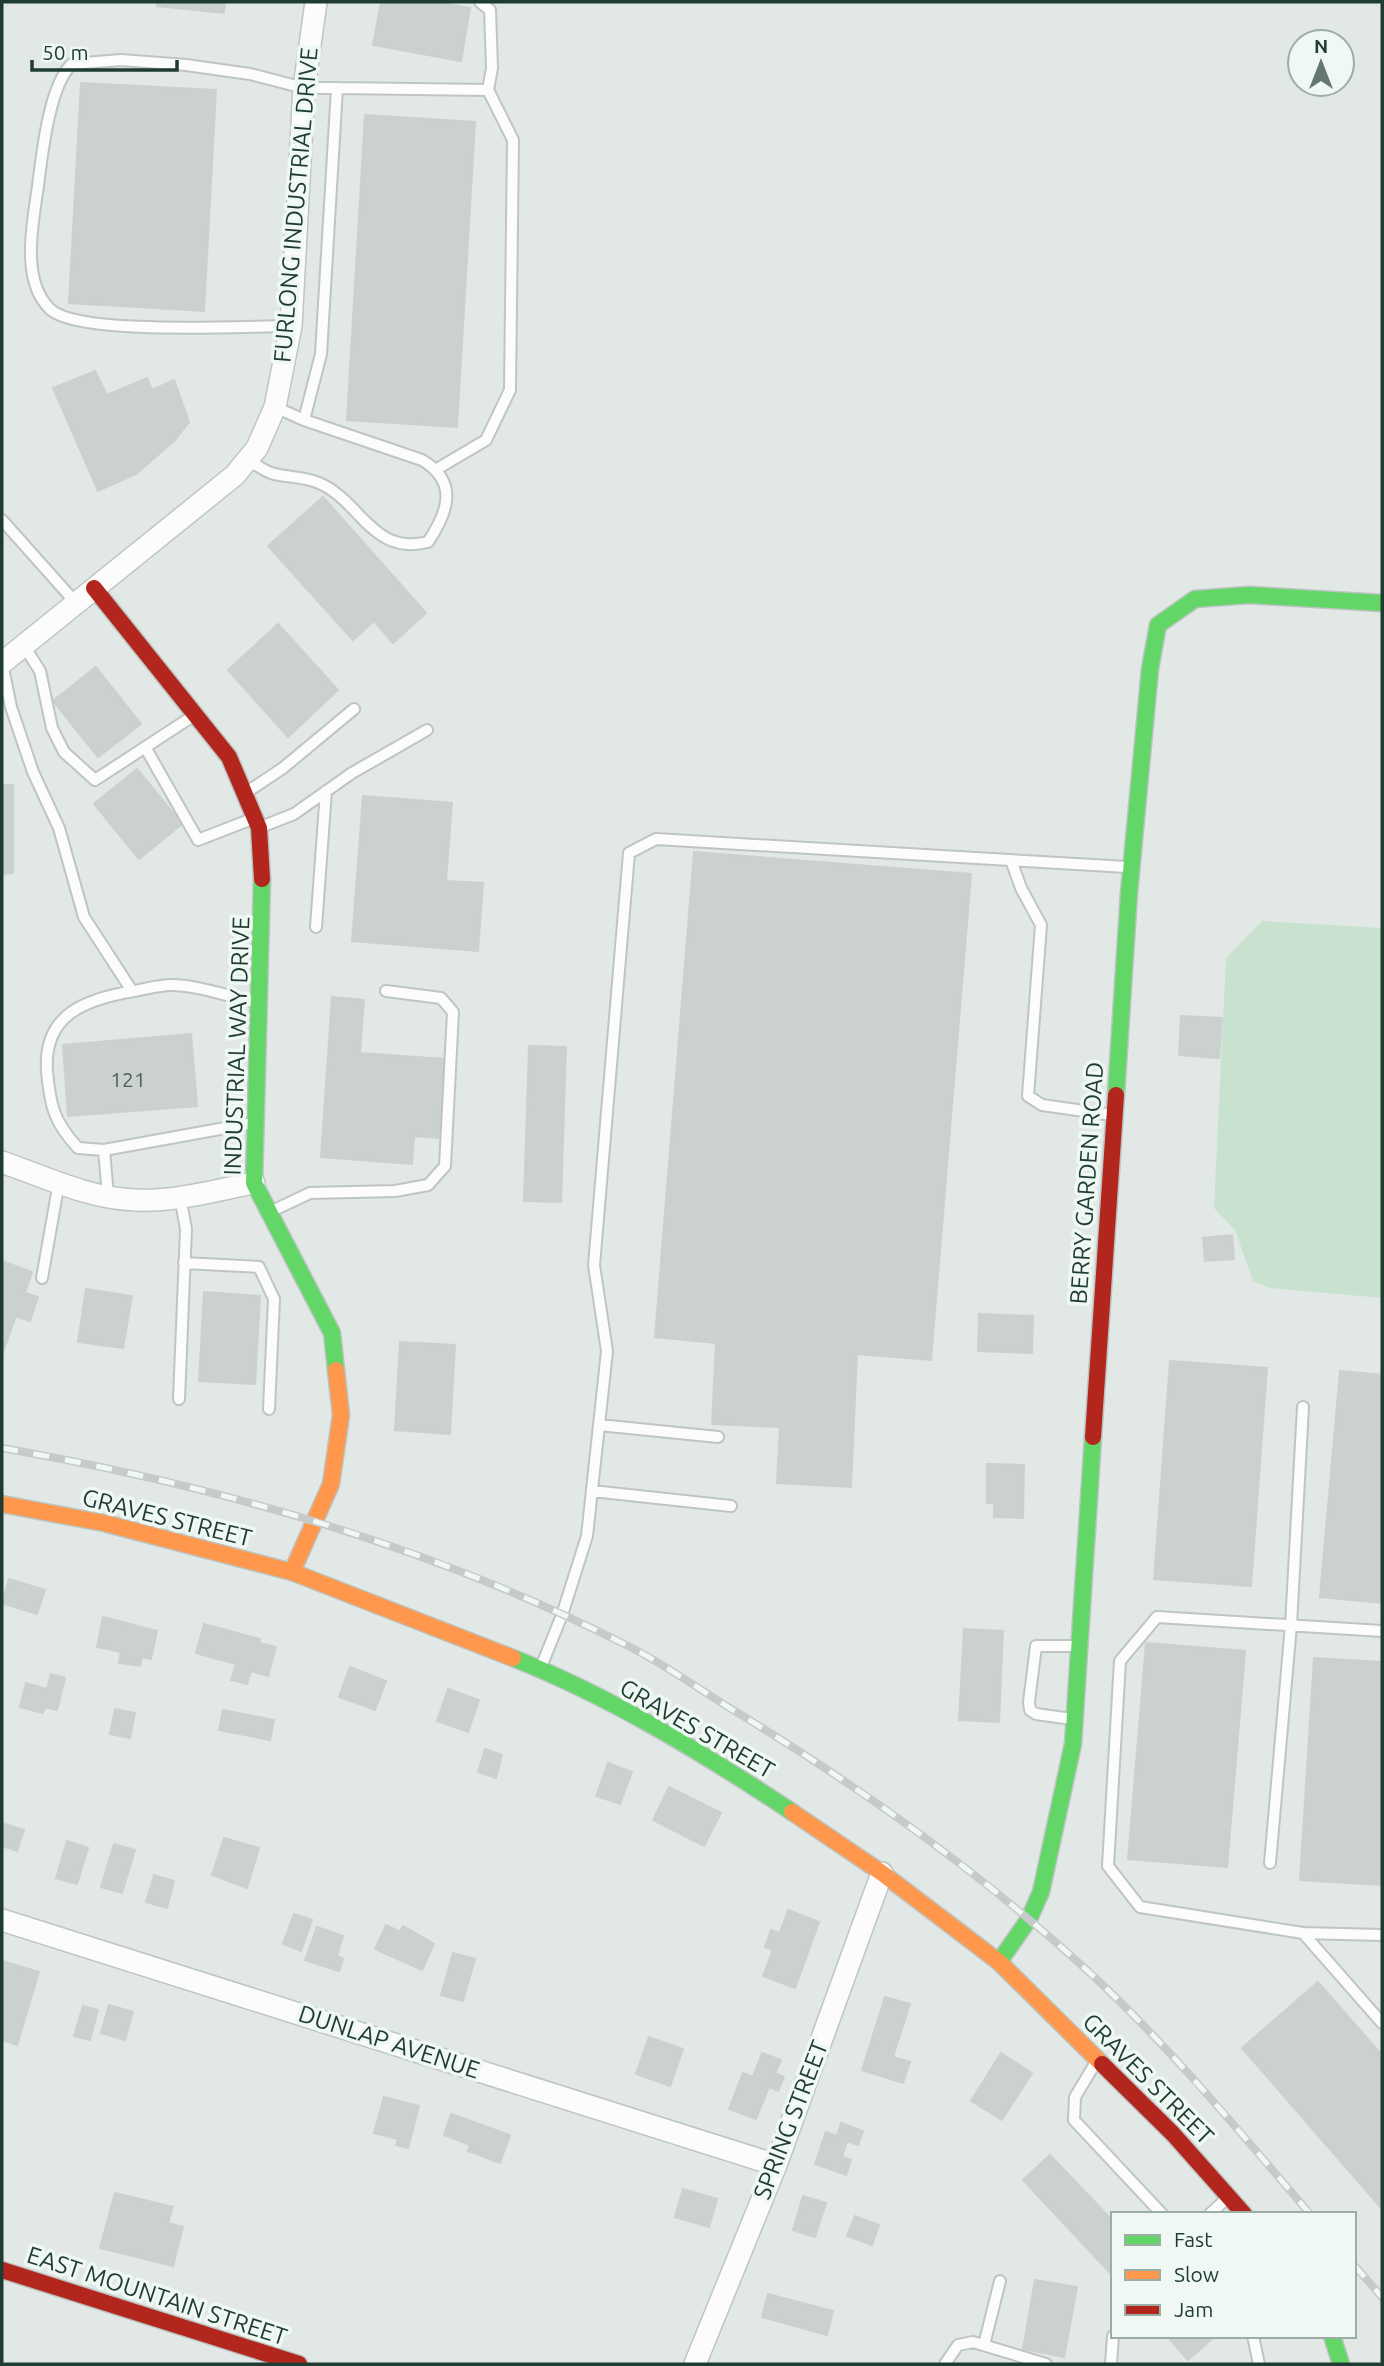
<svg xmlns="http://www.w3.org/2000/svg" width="1384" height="2366" viewBox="0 0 1384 2366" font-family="Ubuntu,sans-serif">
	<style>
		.green { fill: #c9e2d0 }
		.building { fill: #cad1ce; stroke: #cbd1ce; stroke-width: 2 }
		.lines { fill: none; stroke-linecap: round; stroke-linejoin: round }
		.lane-casing { stroke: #bfc5c2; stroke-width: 14 }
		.street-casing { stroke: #bfc5c2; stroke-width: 24 }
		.fast-casing { stroke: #bbc4c1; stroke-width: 19 }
		.slow-casing { stroke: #bbc4c1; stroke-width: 19 }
		.jam-casing { stroke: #bbc4c1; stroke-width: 19 }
		.lane { stroke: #fbfcfb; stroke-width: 10 }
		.street { stroke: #fbfcfb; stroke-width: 21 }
		.fast { stroke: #63d668; stroke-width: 16 }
		.slow { stroke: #ff974d; stroke-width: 16 }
		.jam { stroke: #b3261e; stroke-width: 16 }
		.rail-casing { stroke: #c6cac9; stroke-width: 8 }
		.rail { stroke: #eff8f3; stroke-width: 5; stroke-dasharray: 16; stroke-linecap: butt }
		.labels { text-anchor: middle; stroke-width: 7; stroke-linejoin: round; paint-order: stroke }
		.number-label { font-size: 21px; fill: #4b625a }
		.street-label { font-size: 24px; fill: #1f3c32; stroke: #eff8f3 }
	</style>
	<rect width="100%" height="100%" fill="#e2e8e5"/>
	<path class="green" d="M1262,921L1382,928V1298L1270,1288L1253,1281L1235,1230L1214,1208L1226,958Z"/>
	<path class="building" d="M157,2H225L224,13L157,6Z
		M381,2H437L470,8L461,61L373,45Z
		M81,83L216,90L204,311L69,303Z
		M365,115L475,122L457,427L347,420Z
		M95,371L107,395L147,378L152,390L174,380L189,422L174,441L136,474L98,491L53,388Z
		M323,497L426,613L393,643L374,621L353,640L268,546Z
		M278,624L338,690L288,737L228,670Z
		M96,667L141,724L98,757L53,701Z
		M137,769L182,824L139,859L94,804Z
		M2,785H13V873L2,874Z
		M363,796L452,803L446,881L483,883L478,951L352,941Z
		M694,852L971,874L931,1360L857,1354L851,1487L777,1483L780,1427L712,1424L716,1343L655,1337Z
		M332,997L364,1000L360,1053L444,1059L439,1138L414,1136L412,1164L321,1157Z
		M1181,1016L1222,1018L1219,1058L1179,1055Z
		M191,1034L197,1106L68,1116L63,1045Z
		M529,1046L566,1047L561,1202L524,1201Z
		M1232,1235L1234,1259L1205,1261L1203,1238Z
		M2,1261L32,1272L25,1293L38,1297L30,1321L16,1316L2,1355Z
		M86,1289L132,1296L123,1348L78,1342Z
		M204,1292L260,1296L255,1384L199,1381Z
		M979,1314L1033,1316L1032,1353L978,1351Z
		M400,1342L455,1345L450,1434L395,1430Z
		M1170,1361L1267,1368L1251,1586L1154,1579Z
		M1340,1371L1382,1375V1603L1320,1597Z
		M987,1464L1024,1465L1023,1518L994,1517V1503H987Z
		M9,1579L45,1590L37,1614L2,1603Z
		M103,1617L157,1631L151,1659L142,1657L140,1666L119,1663L121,1652L97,1647Z
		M204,1624L260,1639L259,1643L276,1647L268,1676L251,1671L247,1684L231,1680L236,1664L196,1653Z
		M964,1629L1003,1631L999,1722L959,1720Z
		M1146,1643L1245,1651L1227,1867L1128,1859Z
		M1314,1658L1382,1662V1885L1300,1880Z
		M350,1667L386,1681L375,1710L339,1697Z
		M51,1674L65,1678L57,1710L45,1707L43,1713L20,1707L26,1683L47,1689Z
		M448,1689L479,1700L468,1732L437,1721Z
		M115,1709L135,1713L130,1738L110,1734Z
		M223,1710L274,1720L270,1740L219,1730Z
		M485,1749L502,1755L496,1778L478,1772Z
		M608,1763L632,1772L620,1804L596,1796Z
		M669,1787L721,1813L704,1846L653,1820Z
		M2,1823L24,1830L17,1851L2,1846Z
		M224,1838L259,1848L247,1888L212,1875Z
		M67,1841L88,1848L77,1884L56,1878Z
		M114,1844L135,1850L122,1893L101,1887Z
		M154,1875L174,1881L167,1908L146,1902Z
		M788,1910L819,1922L795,1988L763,1976L773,1950L765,1947L771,1930L780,1933Z
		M294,1914L312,1920L301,1951L283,1944Z
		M386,1925L400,1932L403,1926L434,1944L422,1970L375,1949Z
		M317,1927L343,1936L337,1956L343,1959L339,1971L305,1960Z
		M453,1953L475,1959L463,2001L441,1995Z
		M2,1961L39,1972L17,2045L2,2040Z
		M1318,1982L1382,2055V2209L1242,2048Z
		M885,1997L910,2004L893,2057L910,2062L903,2083L862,2070Z
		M109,2005L133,2012L125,2040L101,2033Z
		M83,2006L98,2010L90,2040L74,2036Z
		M649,2037L683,2049L670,2086L636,2074Z
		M762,2053L781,2060L775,2073L784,2077L778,2091L769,2087L756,2119L729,2109L743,2073L753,2077Z
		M1001,2053L1032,2073L1002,2120L971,2101Z
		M384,2097L419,2106L408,2148L396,2145L398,2139L374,2133Z
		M451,2114L510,2135L500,2163L468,2151L470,2145L444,2135Z
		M841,2123L863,2131L858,2145L847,2141L842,2157L851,2160L846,2175L815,2164L826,2132L837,2136Z
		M1050,2155L1113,2221V2276L1023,2180Z
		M683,2189L717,2199L709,2227L675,2217Z
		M115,2193L173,2207L168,2223L183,2227L173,2266L100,2248Z
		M803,2196L826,2203L815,2237L793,2230Z
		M855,2216L879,2225L872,2245L847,2236Z
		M1035,2280L1077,2287L1064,2357L1023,2349Z
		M768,2294L833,2311L827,2335L762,2317Z
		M1167,2336H1215L1188,2360Z"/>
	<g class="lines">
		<g class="lane-casing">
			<path id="lane" d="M337,88L488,90L492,68L490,10L480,2
				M275,407L304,420L321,354L337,88H304L250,74L186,65L121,60L72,64C49,85 42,155 38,186C33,222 20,280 50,309C78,336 246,326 291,326
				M248,460C255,464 263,470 271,473C287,478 303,476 319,483C361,501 372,556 428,542C448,512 459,482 422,460L304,420
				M437,469L486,440L510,390L513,140L488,90
				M2,520L76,603
				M24,646L40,671L52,728L64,752L95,780L193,716
				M2,663L11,707L33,772L59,828L84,917L132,991
				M145,747L198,840L252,819
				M247,792L283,768L354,709
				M261,827L294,814L352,773L427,730
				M1011,860L1021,888L1041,925L1028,1096L1042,1105L1112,1115
				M316,927L326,791
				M104,1150L78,1148C54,1122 50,1106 47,1071C43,1014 86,999 134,991C146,989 159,985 171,985C198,985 229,997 256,1002
				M108,1196L104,1150L253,1123
				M272,1211L310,1193L395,1191L428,1185L445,1166L453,1012L441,998L386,991
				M184,1263L259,1267L274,1299L269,1409
				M42,1278L59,1182
				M179,1399L186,1229L180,1197
				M599,1425L718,1437
				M592,1491L731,1506
				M1382,1631L1157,1617L1120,1661L1108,1866L1140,1907L1303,1933L1382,1935
				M541,1667L562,1615L587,1536L607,1351L594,1265L629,853L656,839L1127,867
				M1072,1719L1036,1714L1030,1710L1029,1702L1036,1646H1076
				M1270,1863L1291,1625L1303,1407
				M1303,1933L1382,2023
				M1096,2062L1075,2097L1074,2120L1162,2214
				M1210,2214L1226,2199
				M1253,2336L1259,2364
				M984,2345L1000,2281
				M945,2364L958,2345L973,2342L1046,2364
				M1111,2364L1113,2336"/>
		</g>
		<g class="street-casing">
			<path id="street" d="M2,663L235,475L257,448L275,407L291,326L304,88L316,2
				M2,1162C45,1177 90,1199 136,1200C175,1202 216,1190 254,1183
				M2,1920L776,2165
				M695,2364L776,2165L882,1873"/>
		</g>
		<g class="fast-casing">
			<path id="fast" d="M262,879L254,1183L332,1333L336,1370
				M1116,1095L1129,893L1150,669L1158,625L1195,599L1249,595L1382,603
				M513,1658C611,1697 705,1754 792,1812
				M999,1962L1029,1919L1041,1892L1073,1744L1093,1437
				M1332,2336L1341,2364"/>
		</g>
		<g class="slow-casing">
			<path id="slow" d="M2,1504L104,1523L292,1572L513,1658
				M292,1572L331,1484L341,1415L336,1370
				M792,1812L882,1873L999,1962L1102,2064"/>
		</g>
		<g class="jam-casing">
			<path id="jam" d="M94,588L229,757L259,828L262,879
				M1093,1437L1116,1095
				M1102,2064L1173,2134L1244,2214
				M2,2270L299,2364"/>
		</g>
		<use href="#lane" class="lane"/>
		<use href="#street" class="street"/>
		<use href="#fast" class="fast"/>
		<use href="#slow" class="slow"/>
		<use href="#jam" class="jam"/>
		<g class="rail-casing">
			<path id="rail" d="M2,1448C219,1486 435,1547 632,1648C669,1667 703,1692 738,1713C864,1790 980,1872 1089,1972C1169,2046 1239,2131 1310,2214
				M1354,2265L1382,2297"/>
		</g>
		<use href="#rail" class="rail"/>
	</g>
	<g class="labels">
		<g class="number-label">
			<text x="128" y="1087">121</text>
		</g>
		<g class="street-label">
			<text transform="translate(296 205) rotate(-85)" y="8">FURLONG INDUSTRIAL DRIVE</text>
			<text transform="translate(237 1046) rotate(-88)" y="8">INDUSTRIAL WAY DRIVE</text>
			<text transform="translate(1087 1183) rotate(-86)" y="8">BERRY GARDEN ROAD</text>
			<text transform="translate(167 1518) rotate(14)" y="8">GRAVES STREET</text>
			<text transform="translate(697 1729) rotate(30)" y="8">GRAVES STREET</text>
			<text transform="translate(389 2042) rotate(18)" y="8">DUNLAP AVENUE</text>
			<text transform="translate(1148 2079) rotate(45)" y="8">GRAVES STREET</text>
			<text transform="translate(791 2120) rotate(-69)" y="8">SPRING STREET</text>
			<text transform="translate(157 2296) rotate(18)" y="8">EAST MOUNTAIN STREET</text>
		</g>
	</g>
	<rect width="1384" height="2366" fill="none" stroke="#1f3c32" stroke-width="7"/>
	<rect x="1111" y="2212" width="245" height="126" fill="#eff8f3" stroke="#9cada6" stroke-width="2"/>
	<rect x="1125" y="2235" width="35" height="10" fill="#63d668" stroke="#9cada6" stroke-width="2"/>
	<text x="1174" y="2247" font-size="21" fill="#1f3c32">Fast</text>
	<rect x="1125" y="2270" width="35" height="10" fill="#ff974d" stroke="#9cada6" stroke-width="2"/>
	<text x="1174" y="2282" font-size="21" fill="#1f3c32">Slow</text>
	<rect x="1125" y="2305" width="35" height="10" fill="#b3261e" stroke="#9cada6" stroke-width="2"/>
	<text x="1174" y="2317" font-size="21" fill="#1f3c32">Jam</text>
	<g transform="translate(1321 63)"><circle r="33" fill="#eff8f3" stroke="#9cada6" stroke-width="2"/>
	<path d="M0-5L12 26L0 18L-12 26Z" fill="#637871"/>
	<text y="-10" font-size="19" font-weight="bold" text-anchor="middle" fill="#1f3c32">N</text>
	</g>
	<path d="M32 60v10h145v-10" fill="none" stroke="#1f3c32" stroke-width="3.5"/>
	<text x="42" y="60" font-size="21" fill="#1f3c32" stroke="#eff8f3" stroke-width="5" paint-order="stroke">50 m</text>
</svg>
